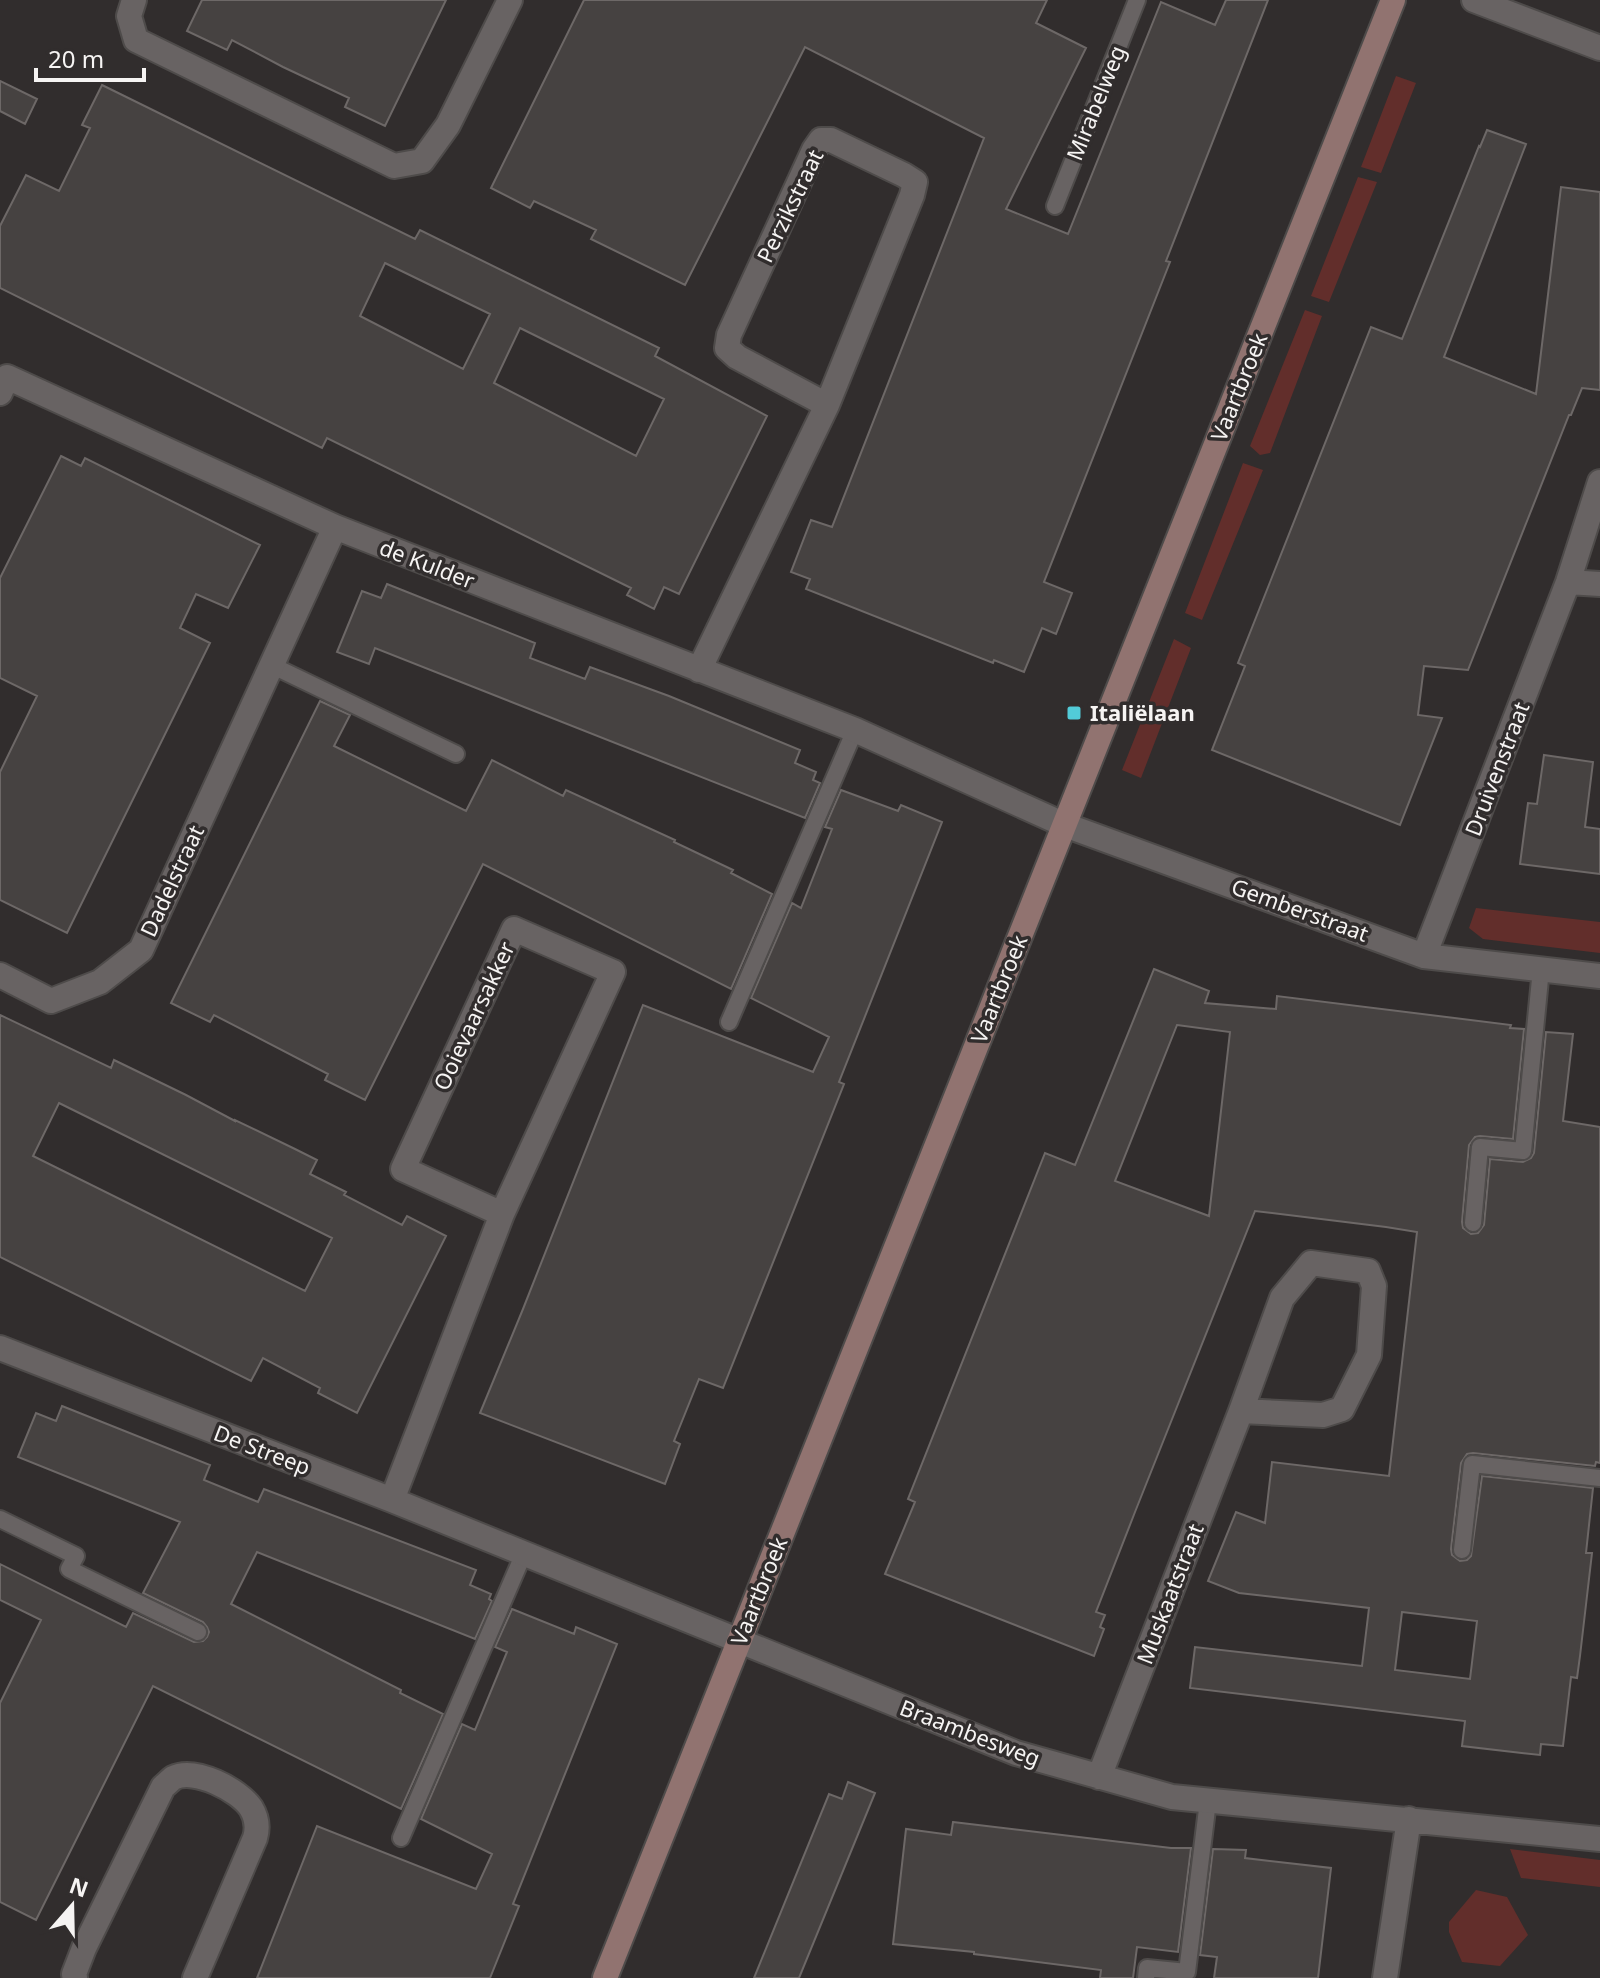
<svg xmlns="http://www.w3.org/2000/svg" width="1600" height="1978" viewBox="0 0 1600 1978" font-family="'Noto Sans',sans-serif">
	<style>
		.green { fill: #622e2b }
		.building { fill: #464241; stroke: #6d6867; stroke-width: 2; fill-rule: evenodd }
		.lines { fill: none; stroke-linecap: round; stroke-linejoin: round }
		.lane-casing { stroke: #4e4b4a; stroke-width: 20 }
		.street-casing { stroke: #4e4b4a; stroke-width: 28 }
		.secondary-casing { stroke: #4e4b4a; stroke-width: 28 }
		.lane { stroke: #686363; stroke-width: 16 }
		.street { stroke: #686363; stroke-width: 24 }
		.secondary { stroke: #917370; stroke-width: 24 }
		.poi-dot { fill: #52cbd8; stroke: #312d2d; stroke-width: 3 }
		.labels { text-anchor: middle; stroke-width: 7; stroke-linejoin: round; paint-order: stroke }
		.street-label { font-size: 22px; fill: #f6f4f3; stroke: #312d2d }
		.poi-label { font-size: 22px; font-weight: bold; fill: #f6f4f3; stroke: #312d2d; text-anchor: start }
	</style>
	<rect width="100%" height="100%" fill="#312d2d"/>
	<path class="green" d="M1396,76L1416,83L1381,173L1361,167Z
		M1358,177L1377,182L1329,302L1311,296Z
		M1305,310L1322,316L1270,453L1260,455L1250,446Z
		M1243,463L1263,470L1202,620L1185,613Z
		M1174,639L1191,648L1141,778L1122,770Z
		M1476,908L1600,922V953L1483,939L1469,928Z
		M1510,1849L1600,1860V1887L1521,1878Z
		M1476,1890L1507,1897L1528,1935L1500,1966L1462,1962L1449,1932V1922Z"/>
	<path class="building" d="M202,0H446L385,126L345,107L349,98L283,67L232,40L227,50L187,31Z
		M584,0H1047L1036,23L1086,48L1006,209L1068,234L1161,2L1215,25L1226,0H1268L1166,261L1170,262L1044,582L1072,593L1056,634L1042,628L1024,672L994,660L993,663L806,589L810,579L791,572L811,520L832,527L984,138L805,47L685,285L591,239L596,230L534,201L530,208L491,188Z
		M0,81L37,99L25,124L0,111Z
		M102,85L415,239L420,230L659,348L655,356L767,416L679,594L664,587L654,609L627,595L631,588L327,438L322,448L0,288V226L26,175L59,191L90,128L82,125ZM385,263L490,314L463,369L360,316ZM520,328L664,399L636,456L494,383Z
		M1487,130L1526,144L1444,357L1536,394L1561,187L1600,192V390L1582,388L1571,415H1569L1468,670L1424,666L1418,715L1442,718L1400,825L1212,750L1245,666L1238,663L1371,327L1402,339L1479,146L1480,147Z
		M61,456L81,466L85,458L260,545L228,608L196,594L180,628L210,643L67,933L0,900V772L37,696L0,678V578Z
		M387,584L535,643L530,658L585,679L590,667L669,696L800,750L795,763L816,772L813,780L820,783L805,818L375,648L369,664L337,652L362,591L381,598Z
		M320,701L350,715L334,746L466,811L492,760L563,796L566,790L675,840L674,842L733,870L731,873L772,894L731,989L483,864L365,1100L325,1080L328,1074L214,1015L210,1022L171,1003Z
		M1544,755L1593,762L1585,827L1600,829V874L1520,864L1528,803L1537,804Z
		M841,790L898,811L901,805L942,822L839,1082L844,1084L723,1388L699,1379L674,1441L680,1444L665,1484L480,1413L523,1309L643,1005L813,1072L829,1037L751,998L792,903L801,908L832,829L825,827Z
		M1154,969L1209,991L1205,1003L1276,1009L1277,996L1511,1025L1510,1028L1524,1029L1513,1139L1480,1136L1475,1137L1469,1145L1462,1222L1463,1228L1471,1234L1478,1233L1484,1225L1490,1159L1523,1162L1531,1158L1534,1153L1546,1032L1573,1034L1563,1121L1600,1127V1463L1596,1462L1595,1466L1473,1453L1467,1454L1461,1463L1451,1549L1452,1555L1460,1561L1467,1560L1471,1556L1482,1476L1593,1488L1586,1553H1592L1580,1656L1577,1678L1571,1677L1563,1746L1541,1744L1540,1755L1462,1746L1465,1721L1190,1688L1195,1647L1362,1666L1369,1608L1239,1593L1208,1581L1236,1512L1265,1523L1272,1462L1389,1476L1417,1232L1386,1227L1255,1211L1135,1512L1096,1612L1105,1615L1100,1627L1104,1629L1094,1656L885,1574L915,1502L908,1499L1045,1153L1075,1165ZM1177,1025L1230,1032L1209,1216L1115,1181ZM1402,1612L1477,1621L1470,1679L1395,1670Z
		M0,1015L111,1068L114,1060L186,1095L235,1121V1120L295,1149L317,1160L310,1174L346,1192L344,1195L402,1225L407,1216L446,1236L357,1413L318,1393L320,1388L263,1358L251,1381L0,1257ZM59,1103L332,1238L305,1291L33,1156Z
		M62,1406L210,1465L204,1480L258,1502L264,1489L476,1570L470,1585L491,1594L489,1599L492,1601L475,1639L257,1552L231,1604L401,1690L400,1693L443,1714L401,1809L153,1686L36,1920L0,1902V1703L41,1620L0,1600V1564L126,1627L133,1613L194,1642L203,1641L207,1637L209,1632L207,1627L203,1622L143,1593L180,1522L18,1457L36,1413L56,1421Z
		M512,1609L574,1634L576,1627L617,1644L513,1904L519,1906L490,1978H257L317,1826L476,1889L492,1854L421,1819L462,1724L475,1730L507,1652L495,1647Z
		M848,1782L875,1793L799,1978H754L829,1794L842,1799Z
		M953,1822L1171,1848H1191L1178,1952L1137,1947L1133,1978H1100L1101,1970L974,1954V1952L893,1944L906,1829L951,1835Z
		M1213,1849L1246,1850L1245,1858L1331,1868L1318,1978H1214L1217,1957L1200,1955Z"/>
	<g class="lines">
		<g class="lane-casing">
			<path id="lane" d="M1055,206L1137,0
				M271,665L456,754
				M729,1022L855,730
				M1473,1223L1480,1147L1523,1151L1541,969
				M0,1519L76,1556L69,1569L198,1632
				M1462,1550L1472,1464L1600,1478
				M401,1838L524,1553
				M1146,1978L1147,1968L1187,1972L1208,1801"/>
		</g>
		<g class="street-casing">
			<path id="street" d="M134,0L129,16L136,40L394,166L422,161L448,125L510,0
				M1474,0L1600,48
				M0,393L7,377L335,527L855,730L1065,825L1424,956L1600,976
				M1568,582L1600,584
				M699,670L827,405L737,357L727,348L729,335L814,150L821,140H831L904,175L915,182L912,195L827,405
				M1424,956L1568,582L1600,482
				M0,975L51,1001L100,982L141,950L335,527
				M0,1348L392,1500L1016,1753L1172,1797L1600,1839
				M392,1500L502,1214L613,972L514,929L403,1169L502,1214
				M1099,1777L1241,1411L1282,1298L1311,1263L1368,1271L1374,1286L1369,1355L1342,1409L1323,1415L1241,1411
				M75,1978L74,1974L84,1948L163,1787C164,1786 172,1779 173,1778C195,1767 239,1790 251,1808C257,1818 258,1828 255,1838L195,1978
				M1385,1978L1409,1819"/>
		</g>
		<g class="secondary-casing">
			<path id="secondary" d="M605,1978L1393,0"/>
		</g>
		<use href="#lane" class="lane"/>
		<use href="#street" class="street"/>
		<use href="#secondary" class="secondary"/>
	</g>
	<rect class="poi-dot" x="1066" y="705" width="16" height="16" rx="4"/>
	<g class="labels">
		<g class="street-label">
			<text transform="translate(1096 103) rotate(-68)" y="8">Mirabelweg</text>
			<text transform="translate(790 206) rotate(-64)" y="8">Perzikstraat</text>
			<text transform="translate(1239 387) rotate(-68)" y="8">Vaartbroek</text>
			<text transform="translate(427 564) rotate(21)" y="8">de Kulder</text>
			<text transform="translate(1497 769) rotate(-69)" y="8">Druivenstraat</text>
			<text transform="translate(172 881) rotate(-65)" y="8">Dadelstraat</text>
			<text transform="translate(1300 910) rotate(20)" y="8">Gemberstraat</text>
			<text transform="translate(999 989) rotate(-68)" y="8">Vaartbroek</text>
			<text transform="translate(474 1016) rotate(-65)" y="8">Ooievaarsakker</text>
			<text transform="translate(262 1450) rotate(21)" y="8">De Streep</text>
			<text transform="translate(759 1591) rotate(-68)" y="8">Vaartbroek</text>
			<text transform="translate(1170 1594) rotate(-69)" y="8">Muskaatstraat</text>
			<text transform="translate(970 1733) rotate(21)" y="8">Braambesweg</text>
		</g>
		<g class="poi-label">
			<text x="1090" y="721">Italiëlaan</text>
		</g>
	</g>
	<g transform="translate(72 1906) rotate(20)" stroke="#312d2d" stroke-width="6" paint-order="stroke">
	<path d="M0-6L14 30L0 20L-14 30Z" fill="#f6f4f3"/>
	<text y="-12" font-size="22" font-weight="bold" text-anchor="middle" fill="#f6f4f3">N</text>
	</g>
	<path d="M36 68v12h108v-12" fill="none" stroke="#f6f4f3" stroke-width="4"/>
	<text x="48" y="68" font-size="24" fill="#f6f4f3" stroke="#312d2d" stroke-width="6" paint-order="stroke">20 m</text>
</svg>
